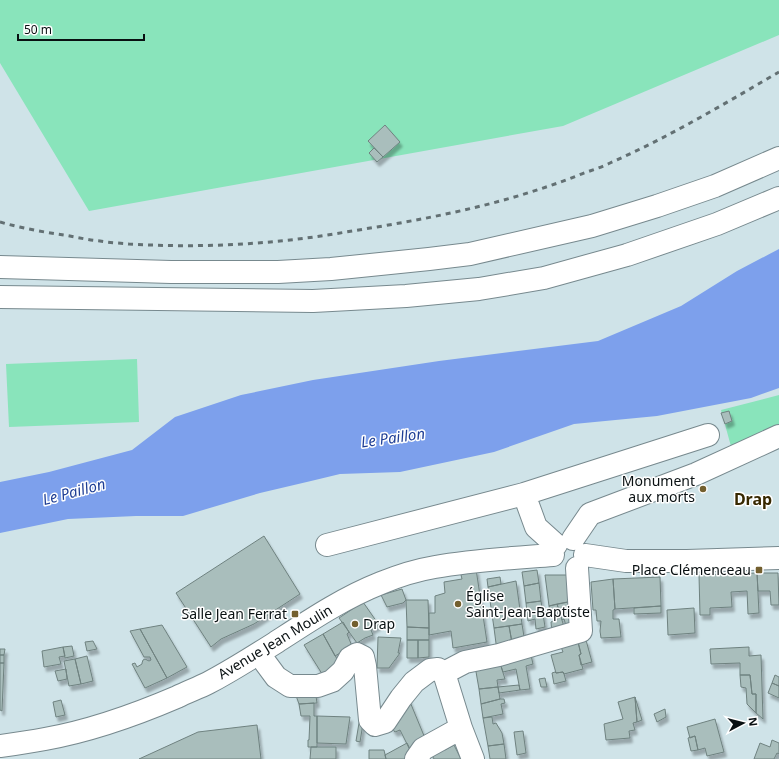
<svg xmlns="http://www.w3.org/2000/svg" width="779" height="759" viewBox="0 0 779 759" font-family="'Noto Sans',sans-serif">
	<style>
		.green { fill: #89e4bb }
		.water { fill: #7da0ec }
		.building { fill: #a9bebc; stroke: #6f8280; filter: url(#shadow) }
		.lines { fill: none; stroke-linecap: round; stroke-linejoin: round }
		.minor-casing { stroke: #77898e; stroke-width: 24 }
		.major-casing { stroke: #77898e; stroke-width: 24 }
		.minor { stroke: #fff; stroke-width: 22 }
		.major { stroke: #fff; stroke-width: 22 }
		.rail { stroke: #637073; stroke-width: 3; stroke-dasharray: 5 5; stroke-linecap: butt }
		.poi-dot { fill: #735f2e; stroke: #fff; stroke-width: 1.5 }
		.labels { text-anchor: middle; stroke-width: 3; stroke-linejoin: round; paint-order: stroke }
		.poi-label { font-size: 14px; fill: #091012; stroke: #fff; text-anchor: end }
		.street-label { font-size: 14px; fill: #091012; stroke: #fff }
		.water-label { font-size: 15px; font-style: italic; fill: #1e3e95; stroke: #fff }
		.quarter-label { font-size: 16px; font-weight: bold; fill: #372800; stroke: #fff }
	</style>
	<defs>
		<filter id="shadow"><feDropShadow dx="2.5" dy="4.5" stdDeviation="1" flood-color="#0004"/></filter>
	</defs>
	<rect width="100%" height="100%" fill="#cfe3e8"/>
	<path class="green" d="M0,0H779V35L563,126L89,211L0,63Z
		M137,359L139,422L9,427L6,364Z
		M779,395V428L732,450L721,410Z"/>
	<path class="water" d="M779,249V388L751,398L657,416L574,424L494,452L400,472L340,474L311,481L260,493L183,516H136L68,519L0,533V482L49,472L132,450L175,417L241,395L313,380L439,361L598,341L681,306L737,271Z"/>
	<path class="building" d="M385,125L400,142L383,157L368,141Z
		M374,148L383,157L377,162L369,153Z
		M729,411L732,421L725,424L721,413Z
		M264,536L300,594L254,624L221,639L211,647L176,593Z
		M476,569L487,642L453,648L451,631L429,635V613H435V596L445,593L444,582L462,579L461,575Z
		M537,570L539,583L524,586L522,572Z
		M757,573L759,613L748,614L747,591L731,592L732,607L710,608V615H700L699,575Z
		M757,573H778L779,605H771L770,591H758Z
		M545,575H570L573,601L549,606Z
		M500,577L501,584L488,587L487,579Z
		M660,577L661,606L615,609L613,579Z
		M613,579L615,609L613,610V619H619L621,637L601,638L600,631L601,621H597L596,610H593L591,582Z
		M516,581L522,624L494,628L488,587Z
		M539,583L541,601L526,603L524,586Z
		M402,589L406,600L403,603L387,607L381,595Z
		M406,600H428L429,628L407,627Z
		M541,601L545,627L536,629L535,619L528,621L526,603Z
		M573,601L574,626L567,629L564,619L562,620L557,604Z
		M363,602L379,625L371,630L373,635L365,638L357,643L339,618Z
		M557,604L559,611L550,613L549,606Z
		M661,606V613L634,614V608Z
		M694,608L695,633L668,635L667,610Z
		M561,617L565,630L552,634L551,622Z
		M343,622L349,632L347,634L352,646L335,656L323,634Z
		M522,624L525,643L513,648L509,626Z
		M162,625L187,667L167,678L140,629Z
		M509,626L513,648L497,651L494,628Z
		M407,627L429,628V640H407Z
		M140,629L167,678L145,688L132,664L135,663L137,667L142,664V663L143,660L145,659L149,661L151,660L150,657H144L130,631Z
		M323,634L341,666L324,677L304,645Z
		M378,637L401,638L398,653H400L389,668H377Z
		M407,640H418V658H407Z
		M418,640H429V657L418,658Z
		M586,640L592,662L581,665L579,655L581,654L578,642Z
		M93,641L97,649L87,651L85,642Z
		M578,642L581,654L579,655L583,669L564,674L563,672L556,673L551,655L563,652L561,647Z
		M72,646L74,656L65,658L63,647Z
		M63,647L65,656L59,657L61,664L44,667L42,651Z
		M749,647V656L761,655L763,719L756,713V694H752L750,675H740V663L711,664L710,649Z
		M0,649H5L4,655H0Z
		M530,651L533,664L526,666L530,689L520,690L516,669L503,672L499,660Z
		M0,655H4V663H0Z
		M87,656L93,681L81,684L75,659Z
		M75,659L81,684L69,686L64,661Z
		M499,660L505,679L497,680L498,687L479,689L475,666Z
		M0,663H4L2,711L0,710Z
		M66,669L67,679L58,681L55,671Z
		M555,672L556,673L563,672L564,674L566,681L554,684L552,673Z
		M740,675H750L752,694H756V713L747,704L746,688L741,687Z
		M775,675L779,677V686L772,683Z
		M545,678L547,687H541L539,679Z
		M772,683L779,686V698L768,693Z
		M519,685L520,690L499,693L498,687Z
		M498,687L500,699L481,704L479,689Z
		M315,689L317,703L299,704L294,690Z
		M408,697L427,743L412,754L400,730L395,732L391,727Z
		M635,697L637,722L633,723L635,730L629,731L630,738L606,740L604,724L623,719L618,702Z
		M635,697L642,720L637,722Z
		M500,699H504L505,703L501,704L503,714L483,718L481,704Z
		M61,700L65,715L56,717L53,702Z
		M314,703V716H317V747H308V740H309L310,716H301L299,704Z
		M665,709L666,717L657,722L654,714Z
		M317,716L350,717L346,744L317,743Z
		M360,717H364L360,742L356,741Z
		M492,717L493,724L496,723L502,733L504,744L488,746L483,718Z
		M715,719L724,752L707,756L705,748L698,750L695,736L690,738L687,727Z
		M257,725L261,759H139L198,732Z
		M523,731L526,753L517,755L514,732Z
		M695,736L698,750L691,751L688,738Z
		M772,740L779,743V754L777,753L774,759H754L760,743L770,747Z
		M407,743L413,755L406,759H386L385,755Z
		M442,744L445,750L454,745L461,759H434L429,750Z
		M504,744L506,759H490L488,746Z
		M311,747H336V759H310Z
		M369,750H384L386,759H369Z"/>
	<g class="lines">
		<g class="minor-casing">
			<path id="minor" d="M0,267L171,272H278L331,269L429,259L470,254L592,226L657,206L715,186L779,158
				M524,494L536,527L556,545
				M573,539L590,514L696,474L779,436
				M327,545L524,494L708,435
				M585,555L626,561H687L779,558
				M259,654L276,677L290,686H318L332,681L343,671L350,658L357,654L363,657L365,666L370,720L375,725L385,722L401,698L414,682L430,670L438,669L444,673L461,728L473,759
				M444,673L465,662L499,655L581,631L577,568
				M0,746C15,744 30,742 45,739C90,731 135,715 177,697C187,692 198,688 208,683C231,671 253,657 275,643C309,621 343,598 381,583C398,576 417,570 435,567C474,560 514,558 553,555
				M416,759L423,749L461,728"/>
		</g>
		<g class="major-casing">
			<path id="major" d="M0,297L313,301L406,296L479,289L544,278L627,255L717,224L779,198"/>
		</g>
		<use href="#minor" class="minor"/>
		<use href="#major" class="major"/>
		<path class="rail" d="M0,222C21,228 43,232 64,235C76,237 88,240 100,241C110,243 120,243 129,244C180,247 230,246 280,241C313,238 345,232 377,227C448,215 513,201 579,175C589,171 600,168 610,163C669,137 724,104 779,72"/>
	</g>
	<g class="poi-dot">
		<circle cx="703" cy="489" r="4"/>
		<rect x="755" y="566" width="8" height="8" rx="2"/>
		<circle cx="458" cy="604" r="4"/>
		<rect x="291" y="610" width="8" height="8" rx="2"/>
		<circle cx="355" cy="624" r="4"/>
	</g>
	<g class="labels">
		<g class="poi-label">
			<text x="695" y="486">Monument<tspan x="695" dy="16">aux morts</tspan></text>
			<text x="751" y="575">Place Clémenceau</text>
			<text x="466" y="601" text-anchor="start">Église<tspan x="466" dy="16">Saint-Jean-Baptiste</tspan></text>
			<text x="287" y="619">Salle Jean Ferrat</text>
			<text x="363" y="629" text-anchor="start">Drap</text>
		</g>
		<g class="street-label">
			<text transform="translate(275 642) rotate(-31)" y="5">Avenue Jean Moulin</text>
		</g>
		<g class="water-label">
			<text transform="translate(393 438) rotate(-8)" y="5">Le Paillon</text>
			<text transform="translate(74 492) rotate(-15)" y="5">Le Paillon</text>
		</g>
		<g class="quarter-label">
			<text x="753" y="505">Drap</text>
		</g>
	</g>
	<g transform="translate(743 723) rotate(83)" stroke="#ffffff" stroke-width="3" paint-order="stroke">
	<path d="M0-3L7 15L0 10L-7 15Z" fill="#091012"/>
	<text y="-6" font-size="11" font-weight="bold" text-anchor="middle" fill="#091012">N</text>
	</g>
	<path d="M18 34v6h126v-6" fill="none" stroke="#091012" stroke-width="2"/>
	<text x="24" y="34" font-size="12" fill="#091012" stroke="#ffffff" stroke-width="3" paint-order="stroke">50 m</text>
</svg>
